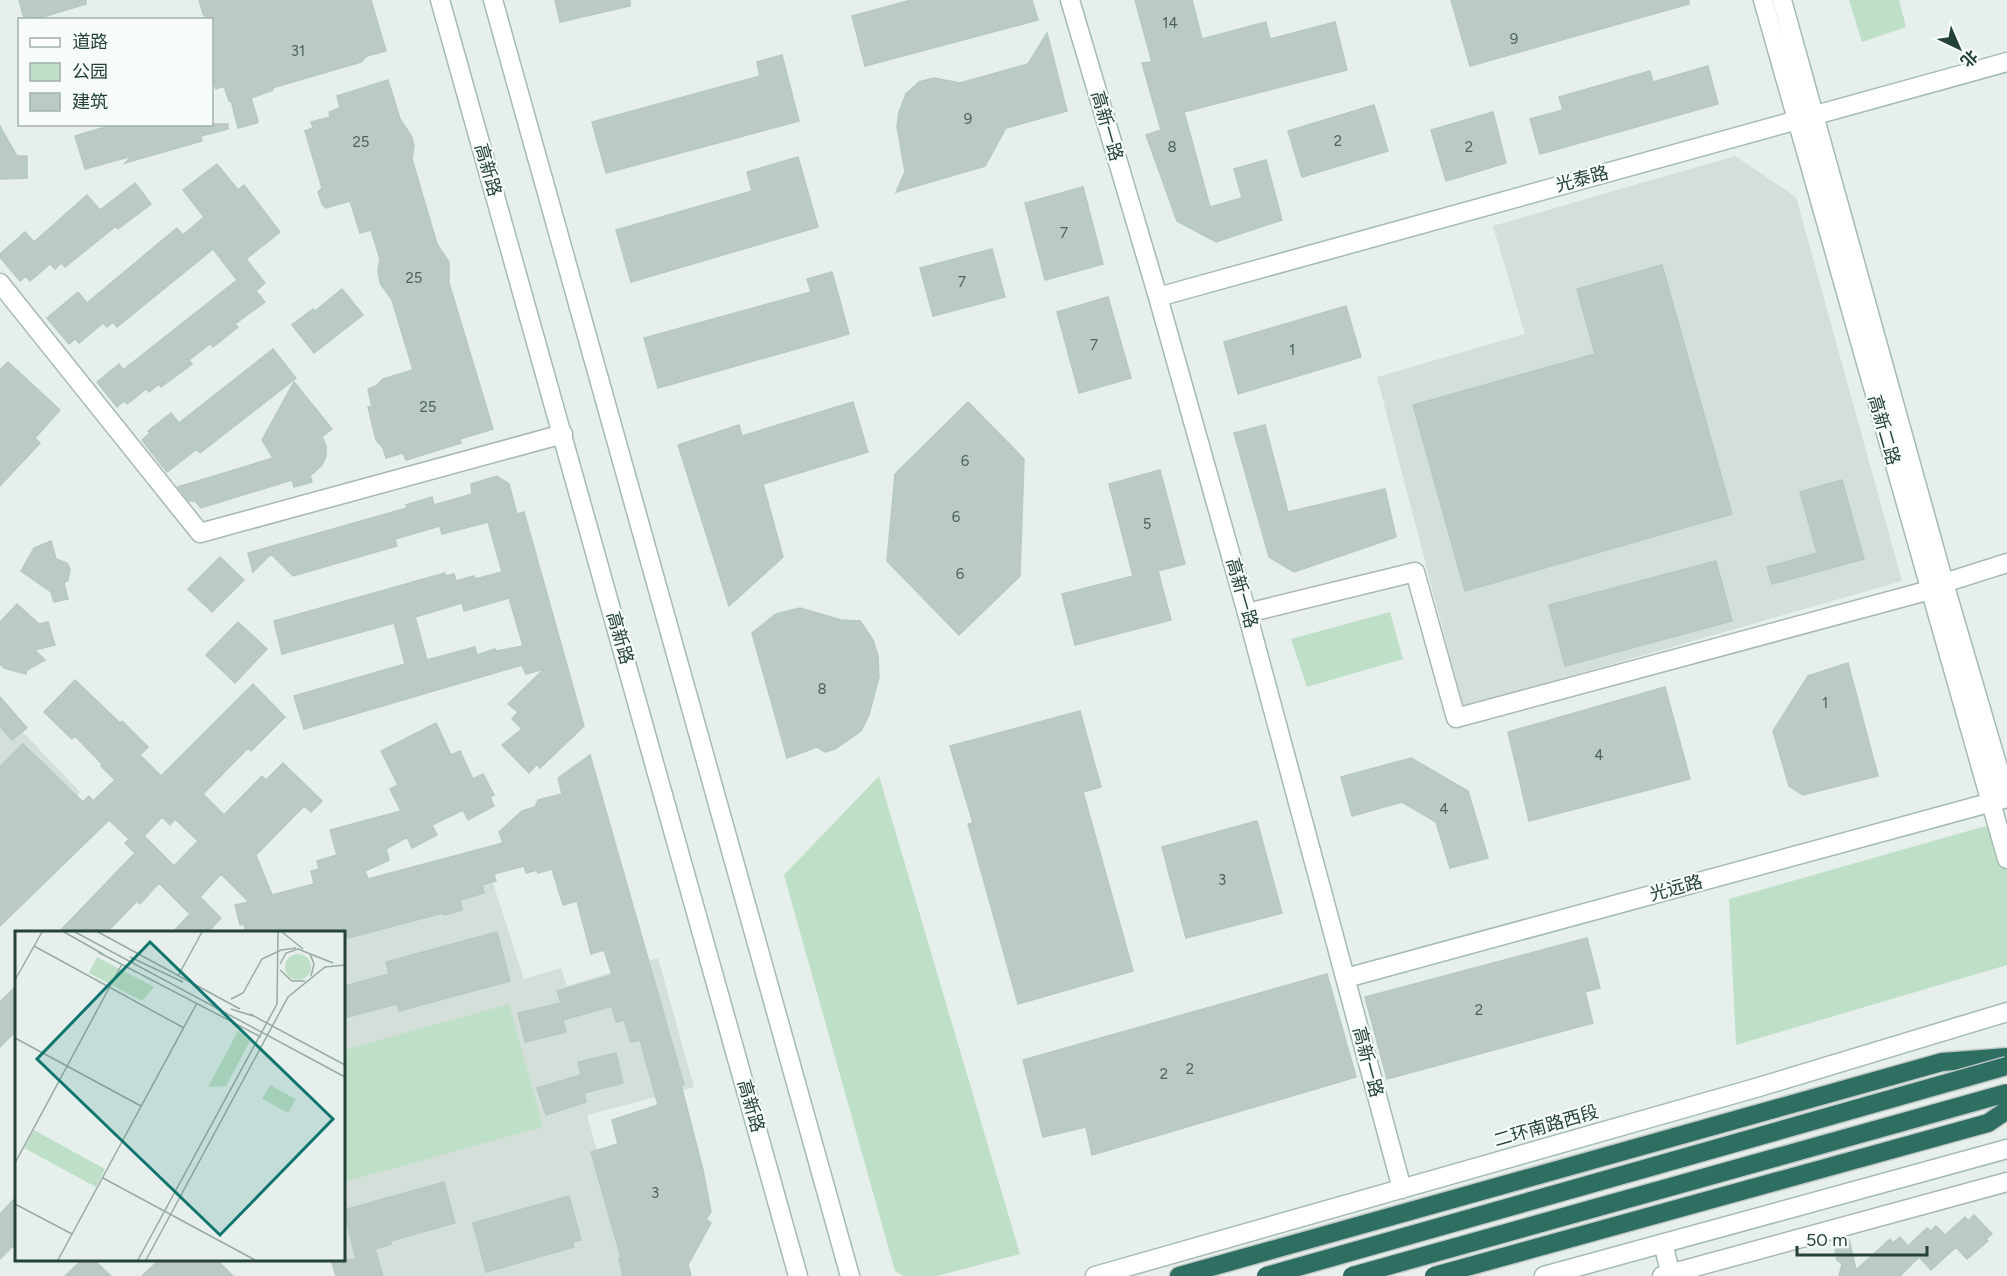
<svg xmlns="http://www.w3.org/2000/svg" width="2007" height="1276" viewBox="0 0 2007 1276" font-family="Figtree,'Noto Sans SC',sans-serif">
	<style>
		.built { fill: #d4dfda }
		.green { fill: #bfe0c8 }
		.building { fill: #bbcac4; stroke: #b8c9c2; stroke-width: 1.5; fill-rule: evenodd }
		.lines { fill: none; stroke-linecap: round; stroke-linejoin: round }
		.street-casing { stroke: #a8b8b2; stroke-width: 21 }
		.secondary-casing { stroke: #a4bbb3; stroke-width: 21 }
		.highway-casing { stroke: #c2cac8; stroke-width: 21 }
		.street { stroke: #fff; stroke-width: 18 }
		.secondary { stroke: #fff; stroke-width: 18 }
		.highway { stroke: #2f6f62; stroke-width: 18 }
		.highway-bridge-casing { stroke: #c2cac8; stroke-width: 21; stroke-linecap: butt }
		.highway-bridge { stroke: #2f6f62; stroke-width: 18 }
		.labels { text-anchor: middle; stroke-width: 4.5; stroke-linejoin: round; paint-order: stroke }
		.number-label { font-size: 15px; fill: #4a645c }
		.street-label { font-size: 18px; fill: #24423a; stroke: #f7fbf9 }
		.inset-road { fill: none; stroke: #98aaa4; stroke-width: 1.5 }
		.view { fill: #0f766e; fill-opacity: 0.15; stroke: #0f766e; stroke-width: 3 }
		.inset-edge { fill: none; stroke: #24423a; stroke-width: 3 }
	</style>
	<rect width="100%" height="100%" fill="#e6efeb"/>
	<path class="built" d="M1735,156L1796,197L1902,581L1463,707L1377,377L1525,334L1493,226Z
		M0,708L80,792L0,876Z
		M482,849L524,979L561,968L567,986L658,958L694,1087L587,1115L632,1276H347L342,1260L344,932Z"/>
	<path class="green" d="M1849,0H1899L1906,27L1862,42Z
		M1390,612L1403,659L1307,687L1291,639Z
		M879,776L1020,1254L937,1276H904L895,1271L784,875Z
		M2007,820V965L1736,1045L1729,899Z
		M509,1004L543,1127L344,1182V1050Z"/>
	<path class="building" d="M19,0H86V4L33,20L32,16L24,18Z
		M199,0H371L386,51L367,56L361,62L272,88L273,90L251,98L258,121L257,123L238,128L231,100L229,101L224,86L216,89L212,78V20H209L203,14Z
		M555,0H630V6L560,22Z
		M911,0H1032L1038,20L865,66L852,16Z
		M1135,0H1192L1202,39L1266,22L1270,39L1335,22L1347,70L1184,112L1210,207L1242,198L1234,169L1266,160L1282,220L1216,242L1177,221L1146,135L1161,130L1142,63L1152,62Z
		M1451,0H1689V4L1470,66Z
		M1047,33L1067,111L1006,128L985,166L896,192L905,172L897,126L899,112L906,94L919,82L934,78L960,83L1028,64Z
		M782,55L799,121L606,173L592,122L760,76L757,62Z
		M1708,66L1718,104L1540,154L1530,119L1563,110L1559,97L1650,71L1653,82Z
		M388,80L400,119L412,137L414,146L412,159L437,244L449,262V283L493,429L460,439L461,443L406,460L403,453L386,458L383,448L376,440L368,407L372,406L368,389L376,386L383,379L413,370L392,300L380,283L378,270L380,259L371,230L360,233L350,201L326,208L322,204L318,192L322,188L305,131L313,128L311,122L330,117L329,112L340,108L337,96Z
		M1374,105L1388,151L1302,177L1288,131Z
		M1493,112L1506,163L1446,181L1431,130Z
		M115,124H228V129L201,136L202,141L125,163L132,156L85,169L75,136Z
		M0,126L17,156H27V178L0,179Z
		M798,157L818,227L631,282L616,230L752,191L747,172Z
		M217,164L238,190L244,185L280,232L246,259L265,283L256,291L265,302L235,324L238,327L213,347L210,344L189,360L192,364L161,387L159,384L149,392L146,389L127,404L124,401L117,407L97,382L119,364L123,370L237,280L213,249L117,327L113,322L107,327L103,323L79,343L75,339L69,344L47,318L78,292L87,303L177,228L183,235L204,217L183,190Z
		M135,183L151,204L118,229L116,226L65,267L61,263L55,269L50,264L30,281L26,276L20,281L0,257V254L25,232L34,242L87,195L100,210Z
		M1083,187L1103,264L1045,280L1025,203Z
		M992,249L1005,297L933,316L920,268Z
		M1662,265L1732,514L1465,591L1413,405L1595,354L1577,289Z
		M832,272L849,334L658,388L644,338L811,292L807,279Z
		M342,289L363,315L314,353L292,325L313,309L315,311Z
		M1108,297L1131,378L1079,393L1057,312Z
		M1346,306L1361,357L1238,394L1224,342Z
		M273,349L296,378L200,453L197,449L167,472L142,440L150,433L148,431L171,413L179,423Z
		M8,362L60,410L35,438L40,443L0,486V370Z
		M294,382L332,429L322,437L326,446V456L322,465L310,476L312,482L294,487L292,480L201,508L195,501H189L178,487L273,458L262,440Z
		M853,402L868,452L763,484L783,557L729,606L678,445L739,425L742,436Z
		M968,402L1024,459L1020,576L959,635L887,561L895,474Z
		M1265,425L1288,512L1385,489L1396,537L1294,572L1269,557L1234,433Z
		M1160,470L1185,564L1158,571L1171,620L1075,645L1062,594L1133,576L1109,484Z
		M497,476L509,484L517,514L524,512L584,726L540,768L537,764L529,773L502,745L522,729L512,719L518,712L508,704L544,669L526,674L522,665L304,729L294,696L405,664L394,623L282,654L274,621L445,573V576L454,574L456,581L474,576L475,579L502,572L488,522L442,534L440,526L395,539L397,546L293,576L271,554L253,572L248,553L407,508L406,505L432,497L434,505L472,494L471,484ZM509,598L523,646L496,651L495,649L477,655L475,647L427,660L415,617L462,603L464,611Z
		M1842,480L1864,559L1772,584L1767,567L1817,553L1800,492Z
		M51,541L56,559L67,563L70,569L68,580L64,583L68,599L54,602L51,592L21,571L34,548Z
		M220,557L244,580L212,612L188,589Z
		M1716,561L1732,621L1565,666L1549,605Z
		M17,604L39,624L48,622L55,645L35,650L45,660L27,670L26,674L4,668L0,664V622Z
		M800,608L841,620L860,621L873,640L878,656L879,677L869,715L861,731L835,749L825,752L817,747L787,758L752,633L776,614Z
		M238,622L267,649L235,683L206,655Z
		M1848,663L1878,776L1803,795L1789,786L1773,731L1808,676Z
		M75,680L120,723L122,721L148,747L140,755L161,776L253,684L285,717L251,751L248,748L203,794L224,815L262,776L266,780L283,763L322,801L311,812L304,806L256,855L272,895L314,884L311,871L319,869L317,861L337,855L330,830L401,811L390,789L398,785L381,751L436,723L451,755L460,751L473,779L483,774L494,795L490,797L494,806L468,820L463,810L432,825L437,835L412,848L407,837L386,849L389,860L365,871L368,879L503,843L499,832L522,811L535,807L538,800L562,794L558,778L590,755L684,1085H681L703,1170L711,1212L706,1219L711,1223L688,1265L691,1276H623L619,1259L621,1258L591,1152L618,1144L612,1120L658,1105L640,1040L631,1042L624,1020L616,1022L612,1006L563,1020L566,1032L525,1042L518,1013L561,1003L557,991L612,975L604,950L591,954L577,901L563,905L552,869L538,873L537,870L526,873L524,866L494,874L496,881L482,885L484,893L460,900L462,910L444,915L443,913L344,939V933H246L244,924L240,925L235,905L249,902L221,874L200,897L221,918L207,933H172L190,914L159,883L140,904L137,901L106,933H58L135,853L125,843L129,839L109,820L0,926V767L23,744L83,802L89,796L93,801L115,780L101,766L103,765L75,736L72,739L44,712ZM162,817L170,825L175,819L198,841L174,866L144,836Z
		M1665,687L1690,779L1529,821L1508,732Z
		M0,697L27,728L12,740L0,726Z
		M1080,711L1101,787L1083,792L1133,971L1018,1004L968,824L973,823L950,746Z
		M1411,758L1468,791L1488,858L1450,868L1436,822L1402,802L1352,816L1341,777Z
		M1257,821L1282,913L1186,938L1162,847Z
		M497,932L510,981L399,1011L397,1004L344,1018V986L389,974L386,962Z
		M1587,938L1600,988L1585,992L1593,1023L1387,1079L1365,997Z
		M1327,974L1356,1077L1092,1155L1086,1127L1043,1137L1023,1060Z
		M16,986V1031L0,1047V1002Z
		M616,1053L623,1083L584,1093L586,1102L546,1115L537,1088L581,1075L578,1062Z
		M444,1182L455,1223L390,1241L391,1244L375,1249L383,1276H336L331,1260H356L344,1210Z
		M569,1196L581,1240L572,1242L574,1247L486,1272L473,1223Z
		M16,1197V1243L0,1259V1214Z
		M1974,1215L1992,1234L1986,1239L1988,1241L1967,1259L1956,1247L1931,1270L1919,1257L1900,1276H1839L1842,1264L1837,1260L1835,1250L1848,1244L1849,1239L1856,1270L1890,1239L1893,1243L1900,1237L1908,1246L1927,1228L1931,1231L1936,1226L1945,1235L1965,1217L1968,1221Z
		M82,1260H94L111,1276H65Z
		M159,1260H217L233,1276H142Z"/>
	<g class="lines">
		<g class="street-casing">
			<path id="street" d="M0,283L200,533L563,434
				M1247,613L1415,572L1456,718L1930,590L1944,583L2007,563
				M1662,1276L2007,1182"/>
		</g>
		<g class="secondary-casing">
			<path id="secondary" d="M440,0L798,1276
				M493,0L850,1276
				M1070,0L1158,297L1247,613L1402,1189
				M1763,0L2007,859
				M1158,297L2007,62
				M1346,978L2007,798L1944,583L1782,0
				M1663,1243L1671,1276
				M1095,1276L1759,1087L2007,1012
				M1544,1276L2007,1149"/>
		</g>
		<g class="highway-casing">
			<path id="highway" d="M1179,1276L1942,1062L2007,1057"/>
		</g>
		<use href="#street" class="street"/>
		<use href="#secondary" class="secondary"/>
		<use href="#highway" class="highway"/>
		<g class="highway-bridge-casing">
			<path id="highway-bridge" d="M1266,1276L2007,1066
				M1352,1276L2007,1093
				M1434,1276L1988,1123L2007,1110"/>
		</g>
		<use href="#highway-bridge" class="highway-bridge"/>
	</g>
	<g class="labels">
		<g class="number-label">
			<text x="1170" y="28">14</text>
			<text x="1514" y="44">9</text>
			<text x="298" y="56">31</text>
			<text x="968" y="124">9</text>
			<text x="1338" y="146">2</text>
			<text x="361" y="147">25</text>
			<text x="1172" y="152">8</text>
			<text x="1469" y="152">2</text>
			<text x="1064" y="238">7</text>
			<text x="414" y="283">25</text>
			<text x="962" y="287">7</text>
			<text x="1094" y="350">7</text>
			<text x="1292" y="355">1</text>
			<text x="428" y="412">25</text>
			<text x="965" y="466">6</text>
			<text x="956" y="522">6</text>
			<text x="1147" y="529">5</text>
			<text x="960" y="579">6</text>
			<text x="822" y="694">8</text>
			<text x="1825" y="708">1</text>
			<text x="1599" y="760">4</text>
			<text x="1444" y="814">4</text>
			<text x="1222" y="885">3</text>
			<text x="1479" y="1015">2</text>
			<text x="1190" y="1074">2</text>
			<text x="1164" y="1079">2</text>
			<text x="655" y="1198">3</text>
		</g>
		<g class="street-label">
			<text transform="translate(1107 126) rotate(74)" y="6">高新一路</text>
			<text transform="translate(488 170) rotate(74)" y="6">高新路</text>
			<text transform="translate(1582 179) rotate(-15)" y="6">光泰路</text>
			<text transform="translate(1884 430) rotate(74)" y="6">高新二路</text>
			<text transform="translate(1242 593) rotate(74)" y="6">高新一路</text>
			<text transform="translate(620 638) rotate(74)" y="6">高新路</text>
			<text transform="translate(1676 888) rotate(-15)" y="6">光远路</text>
			<text transform="translate(1368 1062) rotate(75)" y="6">高新一路</text>
			<text transform="translate(751 1106) rotate(74)" y="6">高新路</text>
			<text transform="translate(1546 1126) rotate(-16)" y="6">二环南路西段</text>
		</g>
	</g>
	<g transform="translate(15 931)">
		<rect width="330" height="330" fill="#e6efeb"/>
		<path d="M270 36a13 13 0 1 1 26 0a13 13 0 1 1-26 0ZM82,26L139,56L127,70L74,42ZM223,100L235,110L211,155L193,156ZM255,154L281,168L273,182L247,168ZM19,199L90,238L81,256L9,217Z" fill="#bfe0c8"/>
		<path class="inset-road" d="M49,1L88,23M60,1L330,146M83,1L225,78M267,1L288,18M19,15L169,97M83,21L246,106M295,23L299,33L296,45M115,26L168,51M265,33L271,22L283,18L318,32M265,39L277,50H290M163,45L187,1M0,49L27,1M216,68L228,62L247,28L266,19L281,17M216,78L238,85M235,83L330,134M0,107L126,175M0,232L107,33M88,247L240,329M0,273L57,303M43,329L182,72M123,329L262,73L263,1M131,329L273,66L310,36L330,34"/>
		<path class="view" d="M135,11L318,188L205,304L22,128Z"/>
		<rect width="330" height="330" class="inset-edge"/>
	</g>
	<rect x="18" y="18" width="195" height="108" fill="#f7fbf9" stroke="#a3b1ad" stroke-width="1.5"/>
	<rect x="30" y="38" width="30" height="9" fill="#ffffff" stroke="#a3b1ad" stroke-width="1.5"/>
	<text x="72" y="48" font-size="18" fill="#24423a">道路</text>
	<rect x="30" y="63" width="30" height="18" fill="#bfe0c8" stroke="#a3b1ad" stroke-width="1.5"/>
	<text x="72" y="78" font-size="18" fill="#24423a">公园</text>
	<rect x="30" y="93" width="30" height="18" fill="#bbcac4" stroke="#a3b1ad" stroke-width="1.5"/>
	<text x="72" y="108" font-size="18" fill="#24423a">建筑</text>
	<g transform="translate(1959 48) rotate(136)" stroke="#f7fbf9" stroke-width="4.5" paint-order="stroke">
	<path d="M0-4.5L10 22L0 15L-10 22Z" fill="#24423a"/>
	<text y="-9" font-size="16" font-weight="bold" text-anchor="middle" fill="#24423a">北</text>
	</g>
	<path d="M1797 1246v9h130v-9" fill="none" stroke="#24423a" stroke-width="3"/>
	<text x="1806" y="1246" font-size="18" fill="#24423a" stroke="#f7fbf9" stroke-width="4.5" paint-order="stroke">50 m</text>
</svg>
